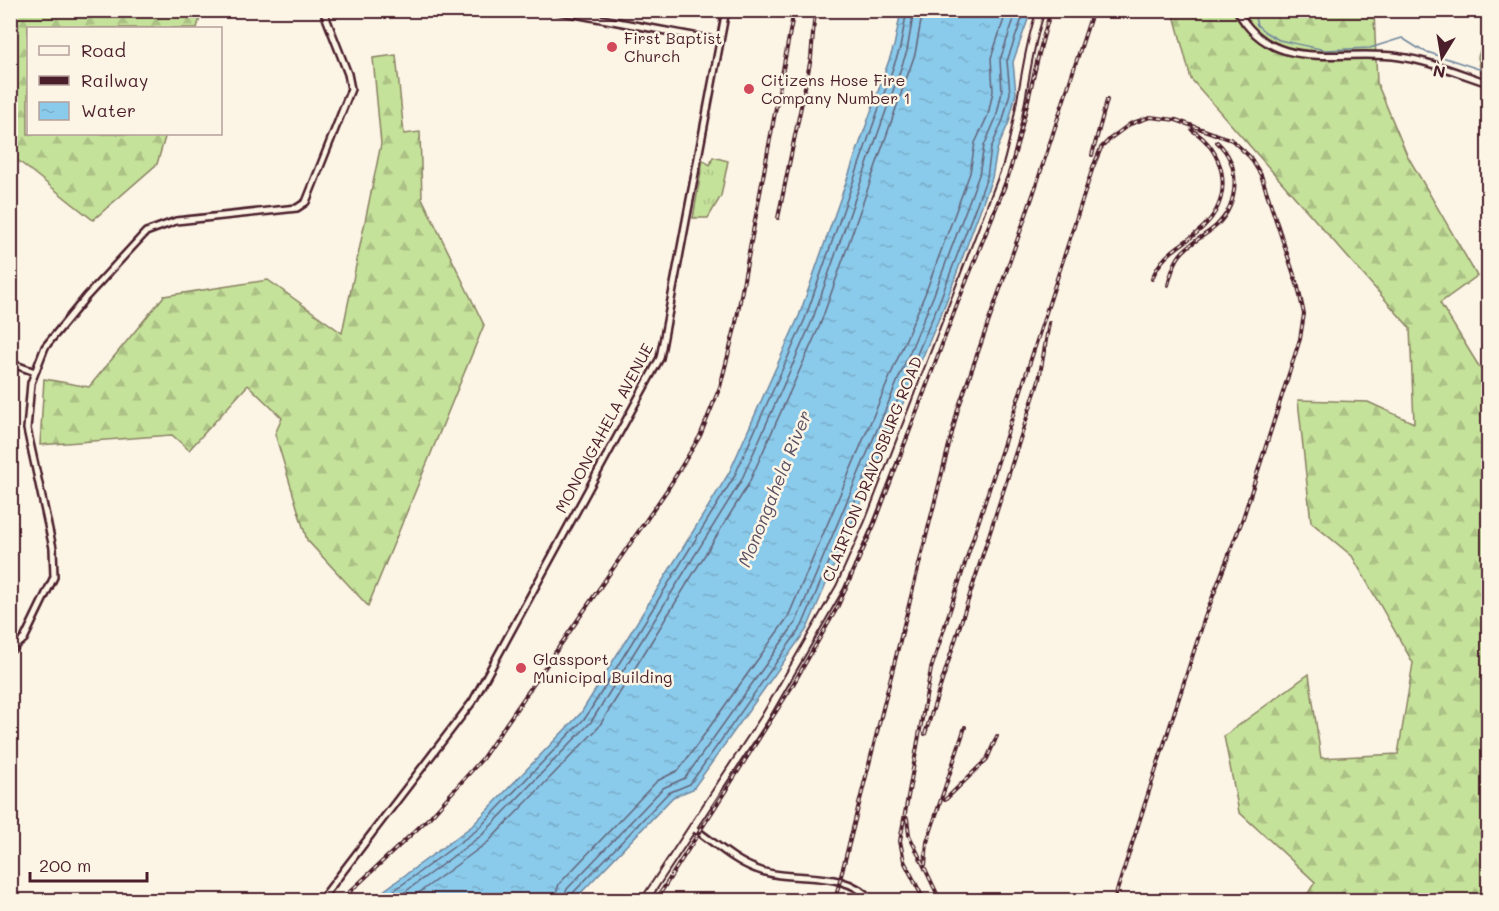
<svg xmlns="http://www.w3.org/2000/svg" width="1499" height="911" viewBox="0 0 1499 911" font-family="Mali,sans-serif">
	<style>
		.forest { fill: url(#forest-firs); stroke: #888062; stroke-width: 1.5 }
		.park { fill: url(#park-tufts); stroke: #888062; stroke-width: 1.5 }
		.water { fill: url(#water-ripples); stroke: #70869e; stroke-width: 1.5 }
		.lines { fill: none; stroke-linecap: round; stroke-linejoin: round }
		.shore { stroke: #646378; stroke-width: 1.5 }
		.stream { stroke: #70869e; stroke-width: 1.5 }
		.secondary-casing { stroke: #4a1f2b; stroke-width: 10 }
		.primary-casing { stroke: #4a1f2b; stroke-width: 10 }
		.secondary { stroke: #fcf5e5; stroke-width: 5 }
		.primary { stroke: #fcf5e5; stroke-width: 6 }
		.rail-casing { stroke: #4a1f2b; stroke-width: 4 }
		.rail { stroke: #fcf5e5; stroke-width: 1.5; stroke-dasharray: 4.5; stroke-linecap: butt }
		.poi-dot { fill: #d1495b; stroke: #fcf5e5; stroke-width: 2 }
		.labels { text-anchor: middle; stroke-width: 5; stroke-linejoin: round; paint-order: stroke }
		.poi-label { font-size: 16px; fill: #4a1f2b; stroke: #fcf5e5; text-anchor: start }
		.street-label { font-size: 16px; fill: #4a1f2b; stroke: #fcf5e5 }
		.water-label { font-size: 18px; font-style: italic; fill: #5d5265; stroke: #fcf5e5 }
	</style>
	<defs>
		<pattern id="forest-firs" width="22" height="20" patternUnits="userSpaceOnUse" patternTransform="scale(1.5)"><rect width="22" height="20" fill="#c5e29a"/><path d="M5 1l3.5 6h-7zM16 11l3.5 6h-7z" fill="#abc185"/></pattern>
		<pattern id="park-tufts" width="24" height="20" patternUnits="userSpaceOnUse" patternTransform="scale(1.5)"><rect width="24" height="20" fill="#c5e29a"/><path d="M3 7l-1-3M5 7V3M7 7l1-3M15 17l-1-3M17 17v-4M19 17l1-3" fill="none" stroke="#abc185"/></pattern>
		<pattern id="water-ripples" width="26" height="14" patternUnits="userSpaceOnUse" patternTransform="scale(1.5)"><rect width="26" height="14" fill="#8acaeb"/><path d="M2 4q2-2 4 0t4 0M15 11q2-2 4 0t4 0" fill="none" stroke="#79adca"/></pattern>
	</defs>
	<rect width="100%" height="100%" fill="#fcf5e5"/>
	<filter id="ink" filterUnits="userSpaceOnUse"><feTurbulence type="fractalNoise" baseFrequency=".0167" numOctaves="2"/><feDisplacementMap in="SourceGraphic" scale="12" xChannelSelector="R" yChannelSelector="G"/><feConvolveMatrix kernelMatrix="1 2 1 2 8 2 1 2 1" color-interpolation-filters="sRGB"/></filter>
	<g filter="url(#ink)">
		<path class="forest" d="M10,11H202L197,28H28V134H166L157,164L93,220L11,155Z
			M1173,11H1374L1377,83L1407,155L1477,276L1440,303L1488,381V900H1304L1315,882L1239,812L1224,736L1309,674L1321,758L1398,754L1413,663L1352,556L1311,522L1298,400L1368,402L1414,423L1410,328L1191,79Z
			M1488,24V75L1481,73L1478,57Z
			M396,55L404,134L420,132L422,198L484,325L368,606L307,540L275,434L282,418L248,385L189,450L172,435L40,445L44,379L89,387L164,296L268,280L342,333L381,144L373,58Z"/>
		<path class="park" d="M713,157L728,161L721,196L708,218H693L703,160L710,165Z"/>
		<path class="water" d="M901,11H1031L1013,62L1016,93L1009,122L997,150L992,178L946,302L807,629L693,789L673,797L574,900H371L472,826L581,713L729,473L799,316L894,46Z"/>
		<g class="lines">
			<path class="shore" d="M381,900L477,830L586,717L734,477L805,319L900,48L907,10
				M394,900L482,835L591,722L741,481L812,321L907,51L914,10
				M409,900L488,842L598,728L748,485L820,325L915,54L923,10
				M554,900L559,884L657,781L679,770L788,617L925,294L970,173L975,143L988,115L993,91L991,58L1007,10
				M563,900L567,889L663,788L685,778L796,622L933,297L979,175L984,146L996,118L1002,92L1000,60L1017,10
				M570,900L572,894L668,793L690,784L802,626L940,300L987,177L991,148L1003,120L1010,93L1007,61L1025,10"/>
			<path class="stream" d="M1253,10L1257,25L1265,32L1279,40L1325,50L1370,48L1402,38L1421,50L1488,72"/>
			<g class="secondary-casing">
				<path id="secondary" d="M553,10L720,41
					M1237,10C1272,76 1343,48 1400,57C1430,61 1460,74 1488,83
					M10,363L35,372
					M10,651L24,639L54,577L53,548L27,429L31,383L45,347L86,297L146,232L176,221L297,208L306,202L351,89L348,74L323,10
					M693,828C714,842 732,860 756,869C792,884 843,867 871,900
					M321,900L473,701L660,358L726,10"/>
			</g>
			<g class="primary-casing">
				<path id="primary" d="M645,900L764,719L840,587L869,522L1007,165C1022,114 1024,61 1041,10"/>
			</g>
			<use href="#secondary" class="secondary"/>
			<use href="#primary" class="primary"/>
			<g class="rail-casing">
				<path id="rail" d="M1092,155L1107,100
					M778,218L811,58L815,10
					M1152,279C1164,248 1188,245 1207,223C1234,193 1224,150 1192,130
					M1168,285C1171,275 1173,264 1180,255C1190,242 1205,236 1216,226C1240,203 1241,164 1217,142
					M925,734L1039,380L1049,323
					M945,800L987,759L997,736
					M907,818L909,835L940,900
					M925,865L927,842L965,727
					M341,900L430,817L482,759L669,487L700,436L720,387L735,328L794,10
					M656,900L791,688L837,608L875,523L958,302L1006,183C1025,126 1033,67 1051,10
					M835,900L958,409L1033,195L1093,10
					M924,900L904,861L900,841L931,669L1093,167L1101,148L1111,138L1130,124L1150,117L1176,120L1232,140L1250,157L1261,175L1298,287L1304,314L1300,339L1243,518L1205,617L1114,900"/>
			</g>
			<use href="#rail" class="rail"/>
		</g>
	</g>
	<g class="poi-dot">
		<circle cx="612" cy="47" r="6"/>
		<circle cx="749" cy="89" r="6"/>
		<circle cx="521" cy="668" r="6"/>
	</g>
	<g class="labels">
		<g class="poi-label">
			<text x="624" y="44">First Baptist<tspan x="624" dy="18">Church</tspan></text>
			<text x="761" y="86">Citizens Hose Fire<tspan x="761" dy="18">Company Number 1</tspan></text>
			<text x="533" y="665">Glassport<tspan x="533" dy="18">Municipal Building</tspan></text>
		</g>
		<g class="street-label">
			<text transform="translate(604 428) rotate(-62)" y="6">MONONGAHELA AVENUE</text>
			<text transform="translate(872 469) rotate(-68)" y="6">CLAIRTON DRAVOSBURG ROAD</text>
		</g>
		<g class="water-label">
			<text transform="translate(775 489) rotate(-68)" y="6">Monongahela River</text>
		</g>
	</g>
	<rect width="1499" height="911" fill="none" stroke="#fcf5e5" stroke-width="36"/>
	<rect x="18" y="18" width="1463" height="875" fill="none" stroke="#4a1f2b" stroke-width="2" filter="url(#ink)"/>
	<rect x="27" y="27" width="195" height="108" fill="#fcf5e5" stroke="#b59f9b" stroke-width="1.5"/>
	<rect x="39" y="46" width="30" height="9" fill="#fcf5e5" stroke="#b59f9b" stroke-width="1.5"/>
	<text x="81" y="57" font-size="18" fill="#4a1f2b">Road</text>
	<rect x="39" y="76" width="30" height="9" fill="#4a1f2b" stroke="#b59f9b" stroke-width="1.5"/>
	<text x="81" y="87" font-size="18" fill="#4a1f2b">Railway</text>
	<rect x="39" y="102" width="30" height="18" fill="url(#water-ripples)" stroke="#b59f9b" stroke-width="1.5"/>
	<text x="81" y="117" font-size="18" fill="#4a1f2b">Water</text>
	<g transform="translate(1442 57) rotate(191)" stroke="#fcf5e5" stroke-width="4.5" paint-order="stroke">
	<path d="M0-4.5L10 22L0 15L-10 22Z" fill="#4a1f2b"/>
	<text y="-9" font-size="16" font-weight="bold" text-anchor="middle" fill="#4a1f2b">N</text>
	</g>
	<path d="M30 872v9h117v-9" fill="none" stroke="#4a1f2b" stroke-width="3"/>
	<text x="39" y="872" font-size="18" fill="#4a1f2b" stroke="#fcf5e5" stroke-width="4.5" paint-order="stroke">200 m</text>
</svg>
